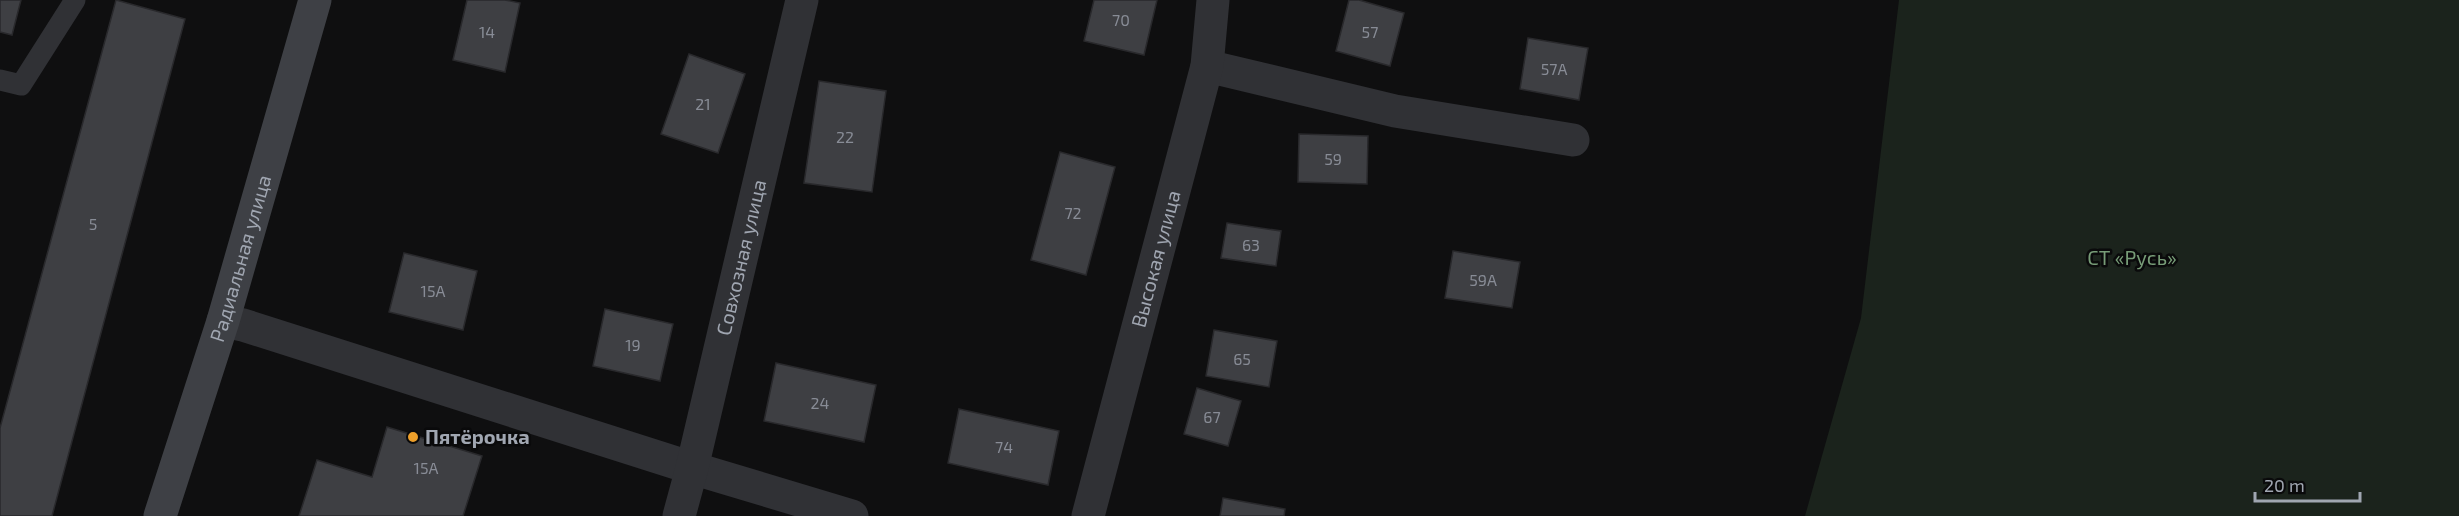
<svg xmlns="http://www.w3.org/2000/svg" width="2459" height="516" viewBox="0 0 2459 516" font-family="'Exo 2',sans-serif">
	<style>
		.green { fill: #1b231c }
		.building { fill: #3e3f43; stroke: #29292c; stroke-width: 1.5 }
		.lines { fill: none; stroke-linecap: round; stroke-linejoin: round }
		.lane { stroke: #303135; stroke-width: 21 }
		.street { stroke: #303135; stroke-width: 33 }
		.secondary { stroke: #3e4045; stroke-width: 33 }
		.poi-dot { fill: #ed9f2a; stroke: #0a0a0b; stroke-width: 2 }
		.labels { text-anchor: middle; stroke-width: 5; stroke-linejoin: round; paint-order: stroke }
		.number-label { font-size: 16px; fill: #888c96 }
		.street-label { font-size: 20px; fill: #a0a6b1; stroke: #0a0a0b }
		.park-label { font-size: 20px; fill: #779c77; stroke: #0a0a0b }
		.poi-label { font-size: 20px; font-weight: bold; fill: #a0a6b1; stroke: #0a0a0b; text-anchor: start }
	</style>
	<rect width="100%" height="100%" fill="#0f0f10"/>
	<path class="green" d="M1899,0H2459V516H1805L1861,318Z"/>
	<path class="building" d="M0,0H21L12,35L0,32Z
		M116,0L185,19L52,516H0V428Z
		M467,0H505L520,3L505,72L453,60Z
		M1094,0H1157L1144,55L1084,41Z
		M1349,0H1359L1404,13L1390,66L1336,51Z
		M1528,38L1588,48L1579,100L1520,89Z
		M689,54L745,74L718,153L661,134Z
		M819,81L886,91L872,192L804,183Z
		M1299,134L1368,136L1367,184L1298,182Z
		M1060,152L1115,167L1086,275L1031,260Z
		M1227,223L1281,231L1276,266L1221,258Z
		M1453,251L1520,262L1512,308L1445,298Z
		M404,253L477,271L463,330L389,312Z
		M605,309L673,324L660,381L593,366Z
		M1214,330L1277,341L1269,387L1206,376Z
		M776,363L876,385L864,442L764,421Z
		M1197,388L1241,401L1228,446L1184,434Z
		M959,409L1059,431L1048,485L948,463Z
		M387,427L482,456L463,516H299L317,460L372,477Z
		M1223,498L1285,509L1284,516H1220Z"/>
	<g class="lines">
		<path class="lane" d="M0,80L21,85L75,0"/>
		<g class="street">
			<path d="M1207,66L1395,111L1573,140"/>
			<path d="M223,321L243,325L692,468L852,516"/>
			<path id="s1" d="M679,516L692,468L802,0"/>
			<path id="s2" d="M1088,516L1207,66L1213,0"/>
		</g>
		<path class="secondary" id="s3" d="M160,516L223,321L315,0"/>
	</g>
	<circle class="poi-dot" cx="413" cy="437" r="6"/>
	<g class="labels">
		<g class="number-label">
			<text x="1121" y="26">70</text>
			<text x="487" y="38">14</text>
			<text x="1370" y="38">57</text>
			<text x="1554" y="75">57А</text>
			<text x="703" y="110">21</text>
			<text x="845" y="143">22</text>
			<text x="1333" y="165">59</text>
			<text x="1073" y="219">72</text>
			<text x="93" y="230">5</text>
			<text x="1251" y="251">63</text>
			<text x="1483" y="286">59А</text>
			<text x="433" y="297">15А</text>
			<text x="633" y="351">19</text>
			<text x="1242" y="365">65</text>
			<text x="820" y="409">24</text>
			<text x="1212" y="423">67</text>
			<text x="1004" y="453">74</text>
			<text x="426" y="474">15А</text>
		</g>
		<g class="street-label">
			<text dy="7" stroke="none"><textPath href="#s1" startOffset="266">Совхозная улица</textPath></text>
			<text dy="7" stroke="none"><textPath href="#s3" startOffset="270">Радиальная улица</textPath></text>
			<text dy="7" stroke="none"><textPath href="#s2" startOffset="266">Высокая улица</textPath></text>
		</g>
		<g class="park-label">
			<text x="2132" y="265">СТ «Русь»</text>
		</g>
		<g class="poi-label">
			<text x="425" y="444">Пятёрочка</text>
		</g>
	</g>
	<path d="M2255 492v9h105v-9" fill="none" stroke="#a0a6b1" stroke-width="3"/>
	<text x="2264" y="492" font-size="18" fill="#a0a6b1" stroke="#0a0a0b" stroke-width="4.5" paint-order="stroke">20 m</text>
</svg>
